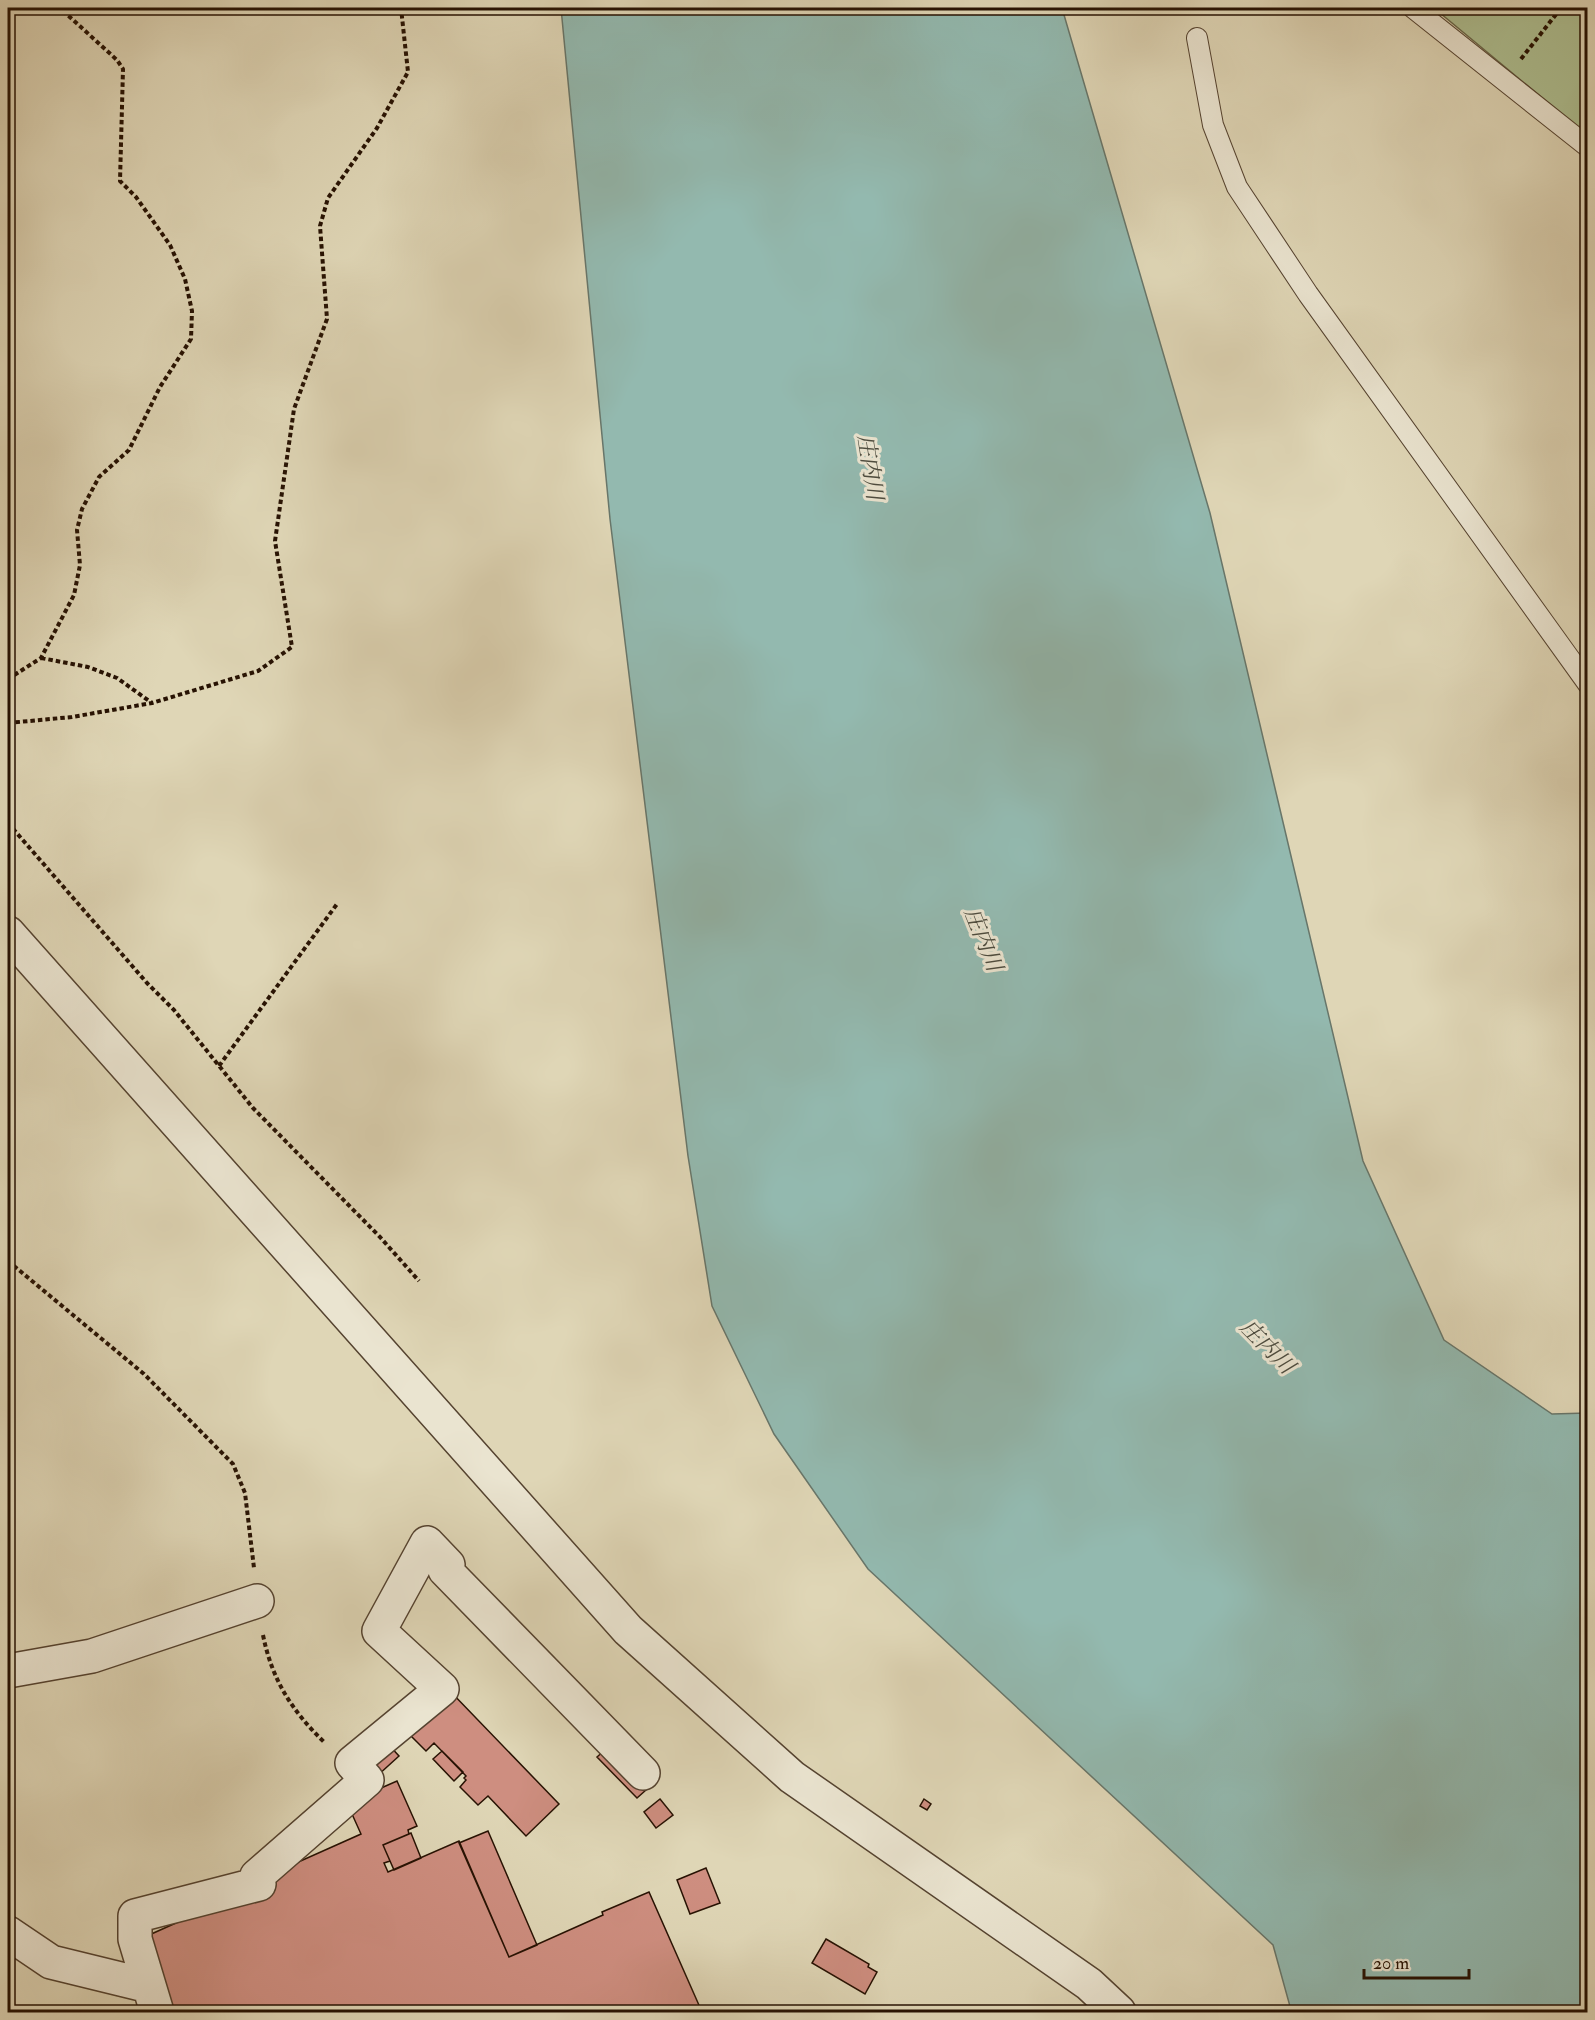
<svg xmlns="http://www.w3.org/2000/svg" width="1595" height="2020" viewBox="0 0 1595 2020" font-family="'IM FELL Double Pica','Noto Serif JP',serif">
	<style>
		.green { fill: #aebf91; stroke: #6a684a; stroke-width: 1.5 }
		.water { fill: #93b9af; stroke: #68766a; stroke-width: 1.5 }
		.building { fill: #ce8e80; stroke: #271203; stroke-width: 1.5 }
		.lines { fill: none; stroke-linecap: round; stroke-linejoin: round }
		.service-casing { stroke: #554330; stroke-width: 22 }
		.minor-casing { stroke: #554330; stroke-width: 36 }
		.path { stroke: #271203; stroke-width: 4; stroke-dasharray: 4.5 3; stroke-linecap: butt }
		.service { stroke: #eae4d0; stroke-width: 20 }
		.minor { stroke: #eae4d0; stroke-width: 33 }
		.labels { text-anchor: middle; stroke-width: 6; stroke-linejoin: round; paint-order: stroke }
		.water-label { font-size: 22px; font-style: italic; fill: #4d4c3f; stroke: #eae4d0 }
	</style>
	<rect width="100%" height="100%" fill="#dfd6b6"/>
	<filter id="stains"><feTurbulence type="fractalNoise" baseFrequency=".00333" numOctaves="4"/><feColorMatrix values="0 0 0 0 .2 0 0 0 0 .09 0 0 0 0 .02 0 0 0 .5 -.17"/></filter>
	<radialGradient id="worn" r=".72"><stop offset=".6" stop-color="#630" stop-opacity="0"/><stop offset="1" stop-color="#630" stop-opacity=".3"/></radialGradient>
	<path class="green" d="M1434,8H1587V135Z"/>
	<path class="water" d="M561,8H1062L1210,513L1363,1161L1444,1340L1552,1414L1587,1413V2012H1296L1291,2010L1273,1945L868,1569L774,1434L712,1306L688,1156L610,519Z"/>
	<path class="building" d="M449,1690L559,1804L526,1836L488,1796L478,1805L460,1787L466,1780L464,1778L466,1776L434,1743L426,1751L407,1732Z
		M387,1743L399,1756L377,1776L365,1763Z
		M606,1749L646,1790L637,1798L597,1757Z
		M442,1751L463,1772L454,1781L433,1759Z
		M397,1781L417,1826L408,1830L409,1834L383,1845L390,1861L384,1863L388,1872L459,1841L509,1957L603,1915L602,1912L649,1892L702,2012H170L138,1940L263,1884L260,1879L361,1834L347,1803Z
		M660,1799L673,1815L656,1828L644,1812Z
		M924,1799L931,1804L927,1810L920,1806Z
		M488,1831L537,1945L509,1957L459,1843Z
		M411,1833L421,1858L394,1870L383,1845Z
		M706,1868L720,1903L690,1914L677,1880Z
		M826,1939L869,1964L868,1967L877,1972L865,1994L812,1963Z"/>
	<g class="lines">
		<g class="service-casing">
			<path id="service" d="M1413,8L1588,147
				M1197,38L1213,125L1237,187L1308,294L1588,684"/>
		</g>
		<g class="minor-casing">
			<path id="minor" d="M8,933L628,1630L792,1777L1089,1984L1119,2012
				M8,1671L92,1656L257,1601
				M8,1933L51,1962L149,1986
				M157,2012L135,1939V1916L259,1884L257,1876L367,1780L352,1763L442,1689L379,1631L427,1543L448,1565L445,1570L643,1773"/>
		</g>
		<path class="path" d="M1521,59L1561,8
			M41,658L88,667L117,678L152,703
			M8,679L41,658L74,595L80,565L77,530L82,509L99,477L129,450L160,387L191,339L192,311L185,279L170,245L136,197L120,181L123,69L117,60L60,8
			M8,723L72,717L152,703L258,671L292,647L275,541L294,409L327,319L320,226L328,198L377,128L408,72L401,8
			M8,823L147,983L174,1010L253,1108L380,1237L419,1281
			M219,1066L337,904
			M8,1261L144,1374L233,1464L245,1493L254,1568
			M263,1635C272,1680 292,1711 325,1743"/>
		<use href="#service" class="service"/>
		<use href="#minor" class="minor"/>
	</g>
	<g class="labels">
		<g class="water-label">
			<text transform="translate(871 467) rotate(81)" y="8">庄内川</text>
			<text transform="translate(984 939) rotate(68)" y="8">庄内川</text>
			<text transform="translate(1268 1346) rotate(45)" y="8">庄内川</text>
		</g>
	</g>
	<rect width="1595" height="2020" fill="none" stroke="#dfd6b6" stroke-width="30"/>
	<rect x="9" y="9" width="1577" height="2002" fill="none" stroke="#271203" stroke-width="3"/>
	<rect x="15" y="15" width="1565" height="1990" fill="none" stroke="#271203" stroke-width="1.5"/>
	<path d="M1364 1969v9h105v-9" fill="none" stroke="#271203" stroke-width="3"/>
	<text x="1373" y="1969" font-size="18" fill="#271203" stroke="#eae4d0" stroke-width="4.5" paint-order="stroke">20 m</text>
	<rect width="100%" height="100%" filter="url(#stains)"/>
	<rect width="100%" height="100%" fill="url(#worn)"/>
</svg>
